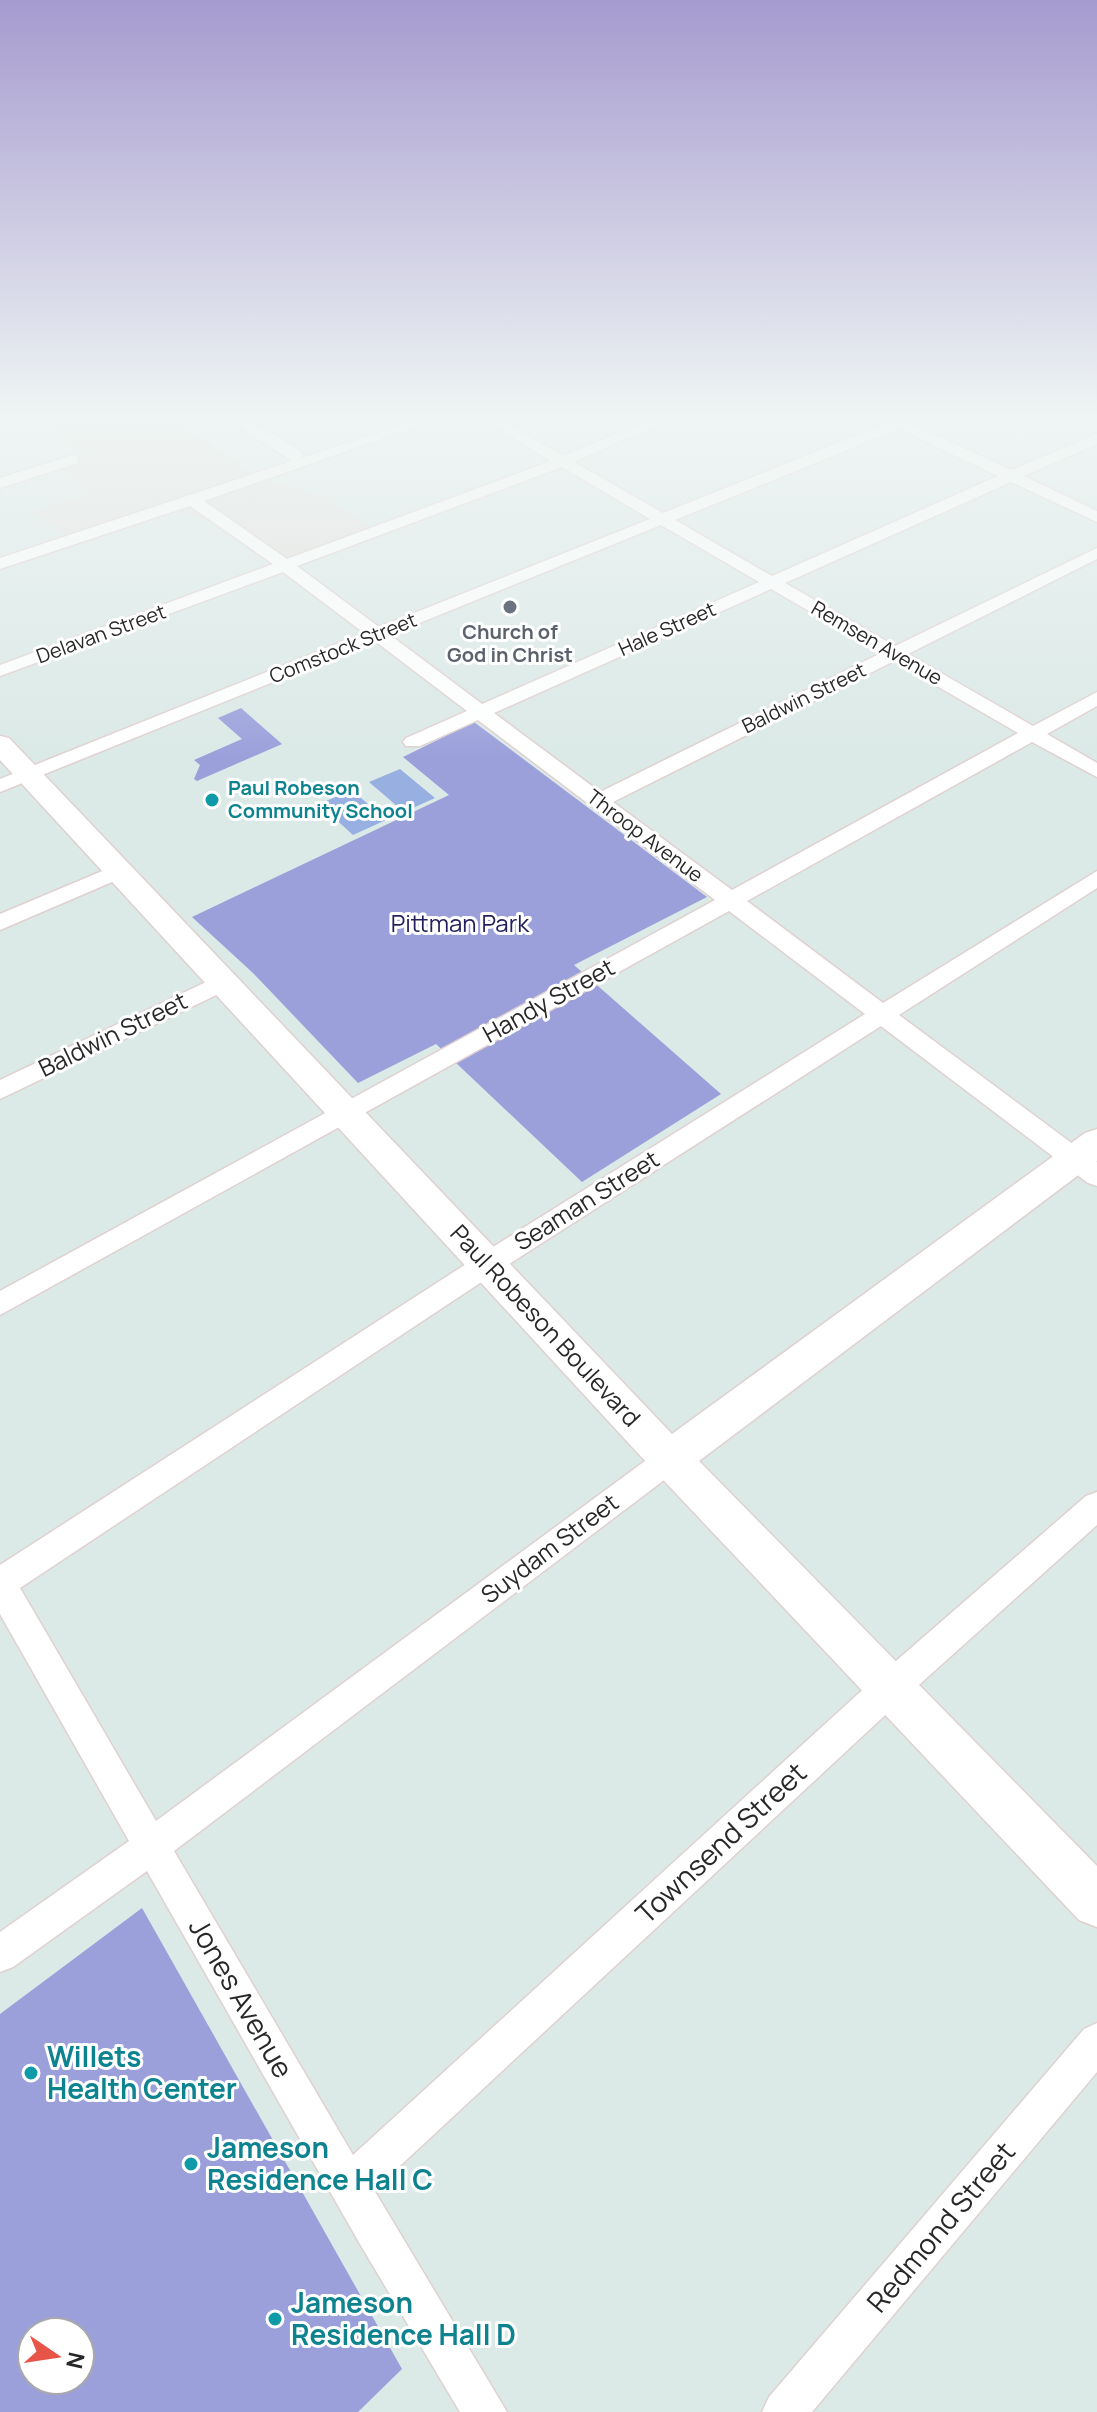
<svg xmlns="http://www.w3.org/2000/svg" width="1097" height="2412" viewBox="0 0 1097 2412" font-family="Manrope,sans-serif">
	<style>
		.industrial { fill: #e2dfdb }
		.green { fill: #9ba0db; fill-rule: evenodd }
		.pitch { fill: #98afe2 }
		.lines { fill: none; stroke-linecap: round; stroke-linejoin: round }
		.street-casing { stroke: #e0d1d0; stroke-width: 3 }
		.secondary-casing { stroke: #e0d1d0; stroke-width: 3 }
		.street { fill: #fff; fill-rule: evenodd }
		.secondary { fill: #fff; fill-rule: evenodd }
		.worship-dot { fill: #6b7280; stroke: #fff; stroke-width: 3 }
		.culture-dot { fill: #0f9aa8; stroke: #fff; stroke-width: 3 }
		.labels { text-anchor: middle; stroke-width: 6; stroke-linejoin: round; paint-order: stroke }
		.far-street-label { font-size: 20px; fill: #282828; stroke: #fff }
		.far-worship-label { font-size: 20px; font-weight: bold; fill: #5b616d; stroke: #fff }
		.far-culture-label { font-size: 20px; font-weight: bold; fill: #0d838f; stroke: #fff; text-anchor: start }
		.park-label { font-size: 24px; fill: #231f5d; stroke: #fff }
		.street-label { font-size: 24px; fill: #282828; stroke: #fff }
		.near-street-label { font-size: 28px; fill: #282828; stroke: #fff }
		.near-culture-label { font-size: 28px; font-weight: bold; fill: #0d838f; stroke: #fff; text-anchor: start }
	</style>
	<rect width="100%" height="100%" fill="#dbe9e7"/>
	<path class="industrial" d="M37,420H175L260,478L325,497L372,529L282,563L237,530L169,509L73,541L33,512L91,493L56,466L84,457Z"/>
	<path class="green" d="M241,708L282,744L197,781L194,779L200,765L194,760L242,739L218,718Z
		M474,722L707,897L574,965L721,1094L582,1182L436,1044L358,1083L253,973L192,917L449,795L403,757Z
		M142,1908L402,2369L358,2412H0V2014ZM32,2332H80V2380H32Z"/>
	<path class="pitch" d="M400,769L435,798L404,812L369,782Z
		M352,790L386,820L353,835L319,804Z"/>
	<g class="lines">
		<g class="street-casing">
			<path id="street" d="M228,420C247,419 285,440 301,452L302,458L415,420H436L204,501L287,559L551,461L484,420H501L563,456L650,420H669L574,462L663,513L887,423L885,420H916L912,424L1011,470L1097,434V444L1024,476L1097,511V522L1011,482L785,583L895,646L1097,548V559L908,654L1033,726L1097,692V706L1047,734L1097,763V777L1032,742L747,901L883,1003L1097,871V888L899,1015L1097,1162V1186L1088,1183L881,1026L495,1273L20,1588L156,1821L660,1450L670,1446L680,1450L685,1459L680,1468L174,1851L353,2155L858,1694L1086,1496L1097,1492V1525L882,1718L374,2190L507,2412H460L360,2244L147,1871L13,1967L0,1972V1932L129,1841L0,1614V1565L477,1257L865,1014L729,911L0,1315V1291L715,900L478,720L420,746H406L403,742L406,738L467,711L375,641L0,792V779L364,633L283,572L0,676V665L273,564L190,506L0,569V558L292,461ZM899,429L998,476L772,576L675,520ZM562,467L650,519L379,627L297,566ZM661,525L759,582L482,704L390,635ZM771,589L881,653L600,792L494,713ZM894,661L1018,733L732,890L613,802Z
				M73,455L78,457V463L0,488V478Z
				M119,864L130,871L126,876L0,930V914Z
				M225,973L233,975L236,981L233,987L0,1099V1080Z
				M1097,2023V2072L812,2412H762L769,2397L1084,2029Z"/>
		</g>
		<g class="secondary-casing">
			<path id="secondary" d="M0,736L9,738L672,1434L1085,1133L1097,1129V1161L699,1461L1097,1866V1927L1079,1920L634,1449L0,760Z"/>
		</g>
		<use href="#street" class="street"/>
		<use href="#secondary" class="secondary"/>
	</g>
	<linearGradient id="sky" x2="0" y2="1"><stop stop-color="#a69bcf"/><stop offset="0.55" stop-color="#eff5f4"/><stop offset="1" stop-color="#eff5f4" stop-opacity="0"/></linearGradient>
	<rect width="1097" height="757" fill="url(#sky)"/>
	<circle class="worship-dot" cx="510" cy="607" r="8"/>
	<g class="culture-dot">
		<circle cx="212" cy="800" r="8"/>
		<circle cx="31" cy="2073" r="8"/>
		<circle cx="191" cy="2164" r="8"/>
		<circle cx="275" cy="2319" r="8"/>
	</g>
	<g class="labels">
		<g class="far-street-label">
			<text transform="translate(667 629) rotate(-24)" y="7">Hale Street</text>
			<text transform="translate(101 634) rotate(-20)" y="7">Delavan Street</text>
			<text transform="translate(877 643) rotate(30)" y="7">Remsen Avenue</text>
			<text transform="translate(343 648) rotate(-22)" y="7">Comstock Street</text>
			<text transform="translate(804 698) rotate(-26)" y="7">Baldwin Street</text>
			<text transform="translate(645 836) rotate(37)" y="7">Throop Avenue</text>
		</g>
		<g class="far-worship-label">
			<text x="510" y="639">Church of<tspan x="510" dy="23">God in Christ</tspan></text>
		</g>
		<g class="far-culture-label">
			<text x="228" y="795">Paul Robeson<tspan x="228" dy="23">Community School</tspan></text>
		</g>
		<g class="park-label">
			<text x="460" y="932">Pittman Park</text>
		</g>
		<g class="street-label">
			<text transform="translate(549 1001) rotate(-29)" y="8">Handy Street</text>
			<text transform="translate(113 1035) rotate(-26)" y="8">Baldwin Street</text>
			<text transform="translate(587 1201) rotate(-32)" y="8">Seaman Street</text>
			<text transform="translate(545 1326) rotate(47)" y="8">Paul Robeson Boulevard</text>
			<text transform="translate(550 1549) rotate(-37)" y="8">Suydam Street</text>
		</g>
		<g class="near-street-label">
			<text transform="translate(721 1843) rotate(-43)" y="10">Townsend Street</text>
			<text transform="translate(241 1998) rotate(60)" y="10">Jones Avenue</text>
			<text transform="translate(941 2227) rotate(-50)" y="10">Redmond Street</text>
		</g>
		<g class="near-culture-label">
			<text x="47" y="2067">Willets<tspan x="47" dy="32">Health Center</tspan></text>
			<text x="207" y="2158">Jameson<tspan x="207" dy="32">Residence Hall C</tspan></text>
			<text x="291" y="2313">Jameson<tspan x="291" dy="32">Residence Hall D</tspan></text>
		</g>
	</g>
	<g transform="translate(56 2356) rotate(103)"><circle r="38" fill="#ffffff" stroke="#a9a9a9" stroke-width="2"/>
	<path d="M0-6L14 30L0 20L-14 30Z" fill="#e95448"/>
	<text y="-12" font-size="22" font-weight="bold" text-anchor="middle" fill="#282828">N</text>
	</g>
</svg>
